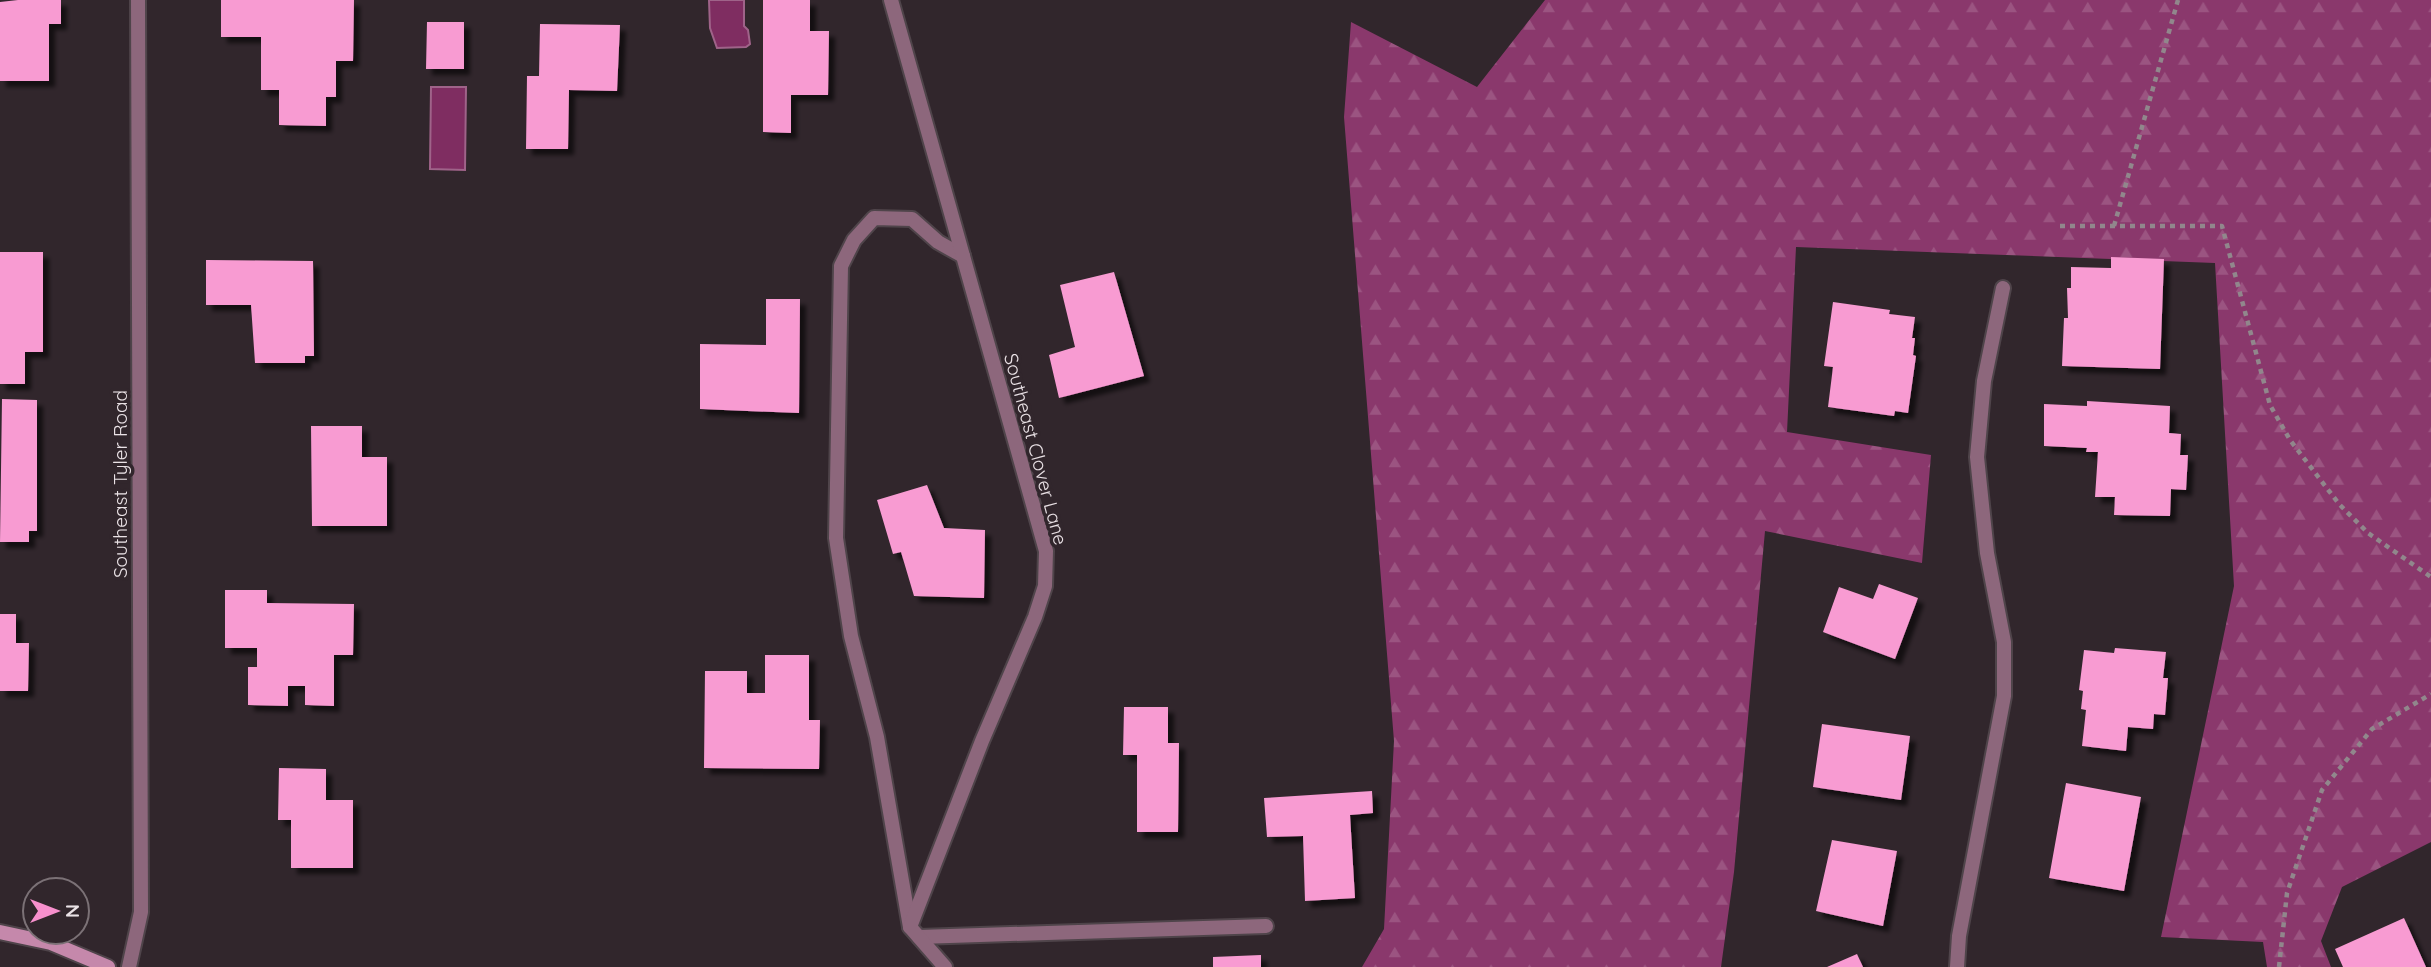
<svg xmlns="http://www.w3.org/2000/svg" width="2431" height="967" viewBox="0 0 2431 967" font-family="Quicksand,sans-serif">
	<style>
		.forest { fill: url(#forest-firs) }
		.water { fill: #7f2d61; stroke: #9f6389; stroke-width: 2 }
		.building { fill: #f89bd2; filter: url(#shadow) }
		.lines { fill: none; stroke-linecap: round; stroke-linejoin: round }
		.service-casing { stroke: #4f444a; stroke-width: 18 }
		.minor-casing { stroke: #4f444a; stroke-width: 18 }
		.secondary-casing { stroke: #4f444a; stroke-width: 18 }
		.path { stroke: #91878c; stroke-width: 4.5; stroke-dasharray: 5 5; stroke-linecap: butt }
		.service { stroke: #8d677c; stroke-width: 14 }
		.minor { stroke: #8d677c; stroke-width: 14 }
		.secondary { stroke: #c588ab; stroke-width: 14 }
		.labels { text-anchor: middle; stroke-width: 7; stroke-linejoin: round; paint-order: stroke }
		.street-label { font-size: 19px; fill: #eae2e6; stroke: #31262c }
	</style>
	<defs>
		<pattern id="forest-firs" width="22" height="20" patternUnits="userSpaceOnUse" patternTransform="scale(1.75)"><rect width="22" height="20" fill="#8a386c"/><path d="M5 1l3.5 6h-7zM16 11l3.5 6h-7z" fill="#9b5481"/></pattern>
		<filter id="shadow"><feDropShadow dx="6" dy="6" stdDeviation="2" flood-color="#0009"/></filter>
	</defs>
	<rect width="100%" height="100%" fill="#31262c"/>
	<path class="forest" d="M1545,0H2431V842L2342,887L2321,941L2331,967H2267L2263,942L2161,937L2234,586L2215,263L1796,247L1787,432L1931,455L1922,563L1765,531L1734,872L1721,967H1362L1384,929L1394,741L1344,117L1351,22L1477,87Z"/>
	<path class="water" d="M709,0H744V26L748,30L750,44L746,47L717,48L710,28Z
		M431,87H466L465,170L430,169Z"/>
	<path class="building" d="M18,0H61V24H49V81H0V2Z
		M221,0H354L353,61H336V97H326V126L279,125V90H261V37H221Z
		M763,0H810V31H829L828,95H791V133L763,132Z
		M427,22H464V69H426Z
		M540,24L620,25L617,91L569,90L568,149H526L527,76H539Z
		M0,252H43V352H25V384H0Z
		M2111,257L2164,259L2160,369L2062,366L2064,318H2068L2067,288H2071V267L2111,268Z
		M206,260L313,261L314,356H305V363H255L251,305H206Z
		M1114,272L1144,376L1059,398L1049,355L1075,347L1060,285Z
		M766,299H800L799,413L700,409V344L766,345Z
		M1833,302L1890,310L1889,314L1915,317L1912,338H1915L1913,355L1916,356L1908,413L1895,411L1894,416L1828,407L1833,367L1824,366Z
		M2,399L37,400V531H29V542H0Z
		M2087,401L2170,406L2169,433L2181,434L2180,455H2188L2186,490L2171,489L2170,516L2114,515L2115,497H2095L2098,452H2086L2087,448L2044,446V404L2087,406Z
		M311,426H362V457H387V526H312Z
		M927,485L944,528L985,530L984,598L914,596L901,552L893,554L877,500Z
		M1879,584L1918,598L1895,659L1823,632L1839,587L1873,599Z
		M225,590H267V603L354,604L353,655H334V706L305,705V686H288V706L248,705V667H257V648H225Z
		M0,614H16V643H29L28,691H0Z
		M2115,648L2166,652L2163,678H2168L2165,715L2154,714L2153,729L2128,727L2126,751L2082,746L2086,710L2081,709L2083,691L2079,690L2084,650L2114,653Z
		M765,655H809V720H820L819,769L704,768L705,671H747V693H765Z
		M1124,707H1168V743H1179L1178,832H1137V755H1123Z
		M1822,724L1910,736L1901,800L1813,787Z
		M279,768L326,769V800H353V868H291V820H278Z
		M2066,783L2141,797L2124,891L2049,878Z
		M1372,791L1373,813L1350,815L1355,898L1305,901L1303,836L1267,837L1264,798Z
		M1832,840L1897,851L1883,926L1816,911Z
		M2404,918L2426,967H2343L2335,949Z
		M1857,954L1863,967H1827Z
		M1261,955V967H1213V957Z"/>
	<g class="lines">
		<g class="service-casing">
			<path id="service" d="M910,927L877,737L851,636L836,538L841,266L854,240L874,218L912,219L938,242L963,256
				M919,937L1266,926"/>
		</g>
		<g class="minor-casing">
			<path id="minor" d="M891,0L1046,551L1045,586L1035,617L982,741L910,927L945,967
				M129,967L141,912L138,0
				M1957,967L1959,936L2004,696V642L1987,553L1977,457L1984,381L2003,288"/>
		</g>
		<g class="secondary-casing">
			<path id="secondary" d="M0,932L51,943L108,967"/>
		</g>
		<path class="path" d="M2060,226H2222L2270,405L2290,440L2339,504L2368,533L2431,577
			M2114,226L2178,0
			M2279,967L2287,893L2322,790L2372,729L2431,694"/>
		<use href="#service" class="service"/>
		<use href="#minor" class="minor"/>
		<use href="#secondary" class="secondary"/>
	</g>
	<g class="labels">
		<g class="street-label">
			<text transform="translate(1036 449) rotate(75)" y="7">Southeast Clover Lane</text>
			<text transform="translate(120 484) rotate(-90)" y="7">Southeast Tyler Road</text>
		</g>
	</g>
	<g transform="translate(56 911) rotate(90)"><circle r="33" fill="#31262c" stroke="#7b7176" stroke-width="2"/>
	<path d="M0-5L12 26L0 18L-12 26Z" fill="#f790cd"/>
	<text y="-10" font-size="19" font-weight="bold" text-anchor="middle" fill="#eae2e6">N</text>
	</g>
</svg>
